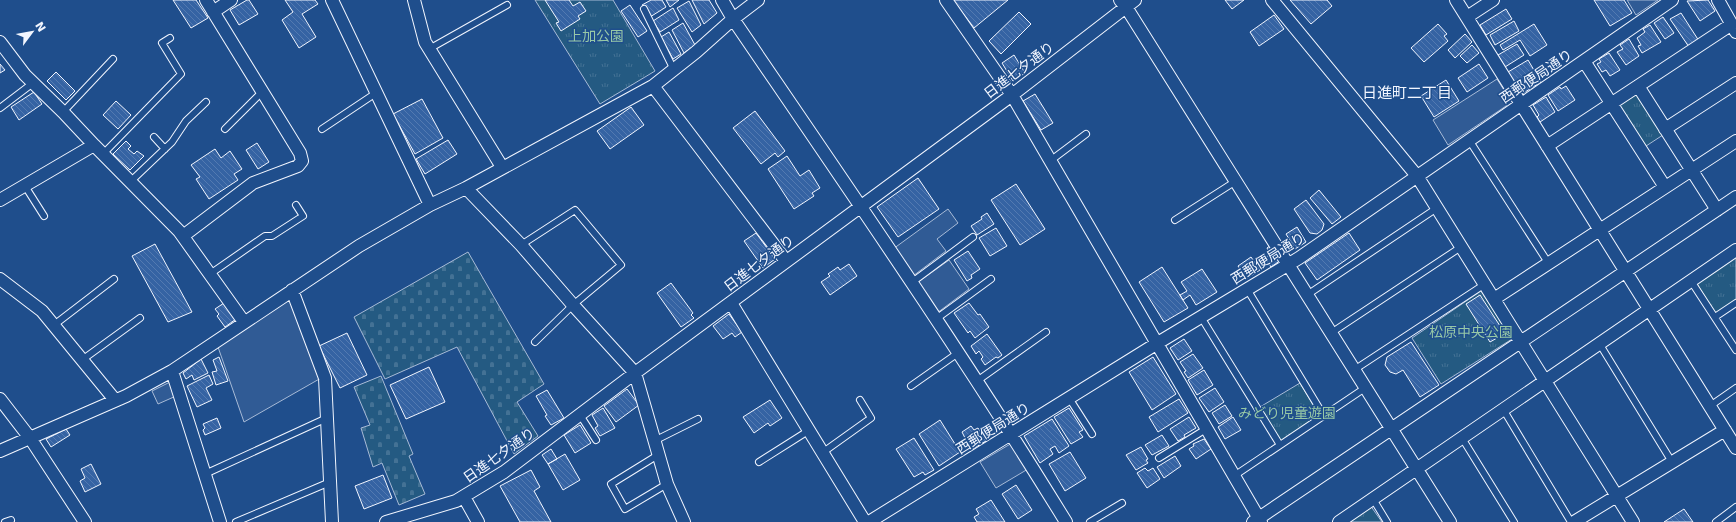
<svg xmlns="http://www.w3.org/2000/svg" width="1736" height="522" viewBox="0 0 1736 522" font-family="'DejaVu Sans','Noto Sans JP',sans-serif">
	<style>
		.cemetery { fill: url(#cemetery-stones); stroke: #a8bbd7 }
		.park { fill: url(#park-tufts); stroke: #a8bbd7 }
		.parking { fill: #305b95; stroke: #a8bbd7 }
		.building { fill: url(#building-back-hatch); stroke: #f2f6ff }
		.lines { fill: none; stroke-linecap: round; stroke-linejoin: round }
		.lane-casing { stroke: #f2f6ff; stroke-width: 8 }
		.street-casing { stroke: #f2f6ff; stroke-width: 14 }
		.lane { stroke: #1f4e8c; stroke-width: 6 }
		.street { stroke: #1f4e8c; stroke-width: 12 }
		.labels { text-anchor: middle; stroke-width: 3; stroke-linejoin: round; paint-order: stroke }
		.park-label { font-size: 14px; fill: #97c8a6; stroke: #1f4e8c }
		.street-label { font-size: 14px; fill: #f2f6ff; stroke: #1f4e8c }
		.neighbourhood-label { font-size: 15px; fill: #f2f6ff; stroke: #1f4e8c }
	</style>
	<defs>
		<pattern id="cemetery-stones" width="16" height="16" patternUnits="userSpaceOnUse"><rect width="16" height="16" fill="#245a82"/><path d="M2 7V4a2 2 0 0 1 4 0v3zM10 15v-3a2 2 0 0 1 4 0v3z" fill="#447295"/></pattern>
		<pattern id="park-tufts" width="24" height="20" patternUnits="userSpaceOnUse"><rect width="24" height="20" fill="#245a82"/><path d="M3 7l-1-3M5 7V3M7 7l1-3M15 17l-1-3M17 17v-4M19 17l1-3" fill="none" stroke="#447295"/></pattern>
		<pattern id="building-back-hatch" width="6" height="6" patternUnits="userSpaceOnUse"><rect width="6" height="6" fill="#3563a3"/><path d="M-1 5l2 2M0 0l6 6M5-1l2 2" fill="none" stroke="#537ab1"/></pattern>
	</defs>
	<rect width="100%" height="100%" fill="#1f4e8c"/>
	<path class="cemetery" d="M468,252L544,384L517,402L538,436L514,454L457,347L385,379L354,317Z
		M381,376L413,454L409,456L425,494L399,505L382,463L373,467L361,428L370,425L354,387Z"/>
	<path class="park" d="M535,0H613L655,71L600,104Z
		M1637,90L1666,133L1643,148L1615,105Z
		M1736,256V301L1716,314L1697,284Z
		M1481,291L1512,339L1441,384L1412,338Z
		M1300,383L1319,415L1281,441L1260,407Z
		M1370,505L1382,522H1345Z"/>
	<path class="parking" d="M1627,0H1658L1636,15Z
		M1497,79L1509,98L1506,106L1448,145L1433,120Z
		M948,209L958,223L937,239L946,251L913,276L893,249Z
		M949,260L969,289L937,313L917,283Z
		M290,297L321,378L244,422L218,347Z
		M170,382L176,396L158,404L152,391Z
		M1012,443L1028,469L996,488L980,462Z"/>
	<path class="building" d="M173,0H196L208,18L191,28Z
		M247,0H249L258,14L239,25L230,10Z
		M285,0H315L318,4L302,14L316,37L299,48L282,20L293,12Z
		M545,0H569L573,6L580,2L586,11L578,16L580,19L561,31L556,23L559,22Z
		M651,0H662L666,7L650,17L642,5Z
		M666,0H679L670,7Z
		M692,0H709L717,13L704,24Z
		M953,0H1008L974,28Z
		M1225,0H1244L1232,9Z
		M1290,0H1327L1332,6L1311,24Z
		M1594,0H1624L1632,13L1610,26Z
		M1708,0L1715,11L1700,21L1687,1Z
		M689,1L701,25L692,32L677,8Z
		M630,5L647,31L638,37L621,11Z
		M673,8L679,20L660,32L653,21Z
		M1506,9L1512,19L1486,35L1480,25Z
		M1019,12L1031,24L1001,54L989,41Z
		M1681,13L1699,41L1689,47L1670,19Z
		M1274,15L1284,29L1259,46L1250,32Z
		M1663,17L1674,33L1665,39L1654,23Z
		M1514,21L1519,31L1495,45L1490,35Z
		M683,23L695,45L684,53L672,30Z
		M1438,24L1447,34L1444,36L1448,41L1424,62L1411,48Z
		M1534,24L1547,45L1530,56L1520,40L1503,50L1500,45Z
		M1650,25L1661,42L1642,53L1638,46L1641,45L1637,38L1645,32L1643,29Z
		M669,32L681,54L673,59L661,37Z
		M1465,34L1472,42L1455,58L1448,50Z
		M1629,39L1639,56L1626,65L1617,52L1623,49L1620,45Z
		M1517,44L1524,55L1505,67L1498,55Z
		M1472,45L1479,53L1467,63L1460,56Z
		M1609,53L1620,70L1610,76L1606,70L1602,72L1597,64L1601,62L1599,59Z
		M1014,55L1025,73L1013,81L1002,63Z
		M1528,60L1541,82L1522,94L1508,72Z
		M0,64L5,70L0,73Z
		M1479,64L1488,78L1467,92L1458,78Z
		M56,72L75,91L66,100L47,81Z
		M1446,80L1459,101L1434,117L1421,96Z
		M1566,86L1575,100L1558,111L1548,95L1560,87L1561,89Z
		M34,92L42,104L19,120L11,107Z
		M1035,94L1053,123L1041,130L1023,101Z
		M1546,97L1555,112L1540,122L1537,117L1539,115L1533,105Z
		M422,99L443,138L415,154L393,114Z
		M116,101L131,115L118,129L103,115Z
		M631,107L644,125L610,149L597,131Z
		M755,111L785,151L778,157L775,153L761,164L733,128Z
		M448,140L457,154L425,174L416,159Z
		M126,141L131,146L128,149L134,154L137,151L144,156L130,170L113,154Z
		M257,143L269,162L258,169L246,150Z
		M215,149L221,158L230,151L242,169L234,174L238,180L209,199L196,179L200,177L191,165Z
		M787,156L800,176L809,170L820,188L812,193L814,196L794,209L768,169Z
		M918,178L939,209L898,237L877,207Z
		M1016,184L1045,229L1020,245L991,200Z
		M1319,190L1341,217L1332,224L1310,198Z
		M1306,200L1324,224L1322,230L1317,234L1310,233L1294,209Z
		M987,213L994,224L977,235L971,226L982,219L981,217Z
		M1297,227L1306,242L1295,249L1286,234Z
		M996,228L1007,246L990,256L979,238Z
		M756,233L775,259L763,268L744,241Z
		M1349,233L1360,250L1317,280L1305,263Z
		M1274,243L1284,258L1271,267L1265,258L1270,254L1267,248Z
		M155,244L192,312L168,322L132,256Z
		M968,251L980,269L971,275L972,278L967,281L954,260Z
		M1251,257L1260,270L1246,279L1238,266Z
		M849,264L857,276L830,295L821,282L830,276L828,274L838,267L840,270Z
		M1162,267L1188,308L1164,322L1139,282Z
		M1202,269L1217,292L1196,305L1190,295L1183,300L1180,295L1187,291L1181,282Z
		M671,283L693,313L691,315L694,318L681,327L657,293Z
		M1480,295L1502,329L1494,333L1497,338L1490,342L1466,304Z
		M224,303L236,319L225,327L217,316L219,314L215,309Z
		M969,303L978,315L980,314L989,327L975,338L970,331L968,333L954,313Z
		M729,314L742,332L735,337L732,333L723,339L713,326Z
		M347,333L367,375L340,388L319,346Z
		M987,334L1002,355L998,358L996,357L985,365L981,359L983,357L979,351L976,354L971,346Z
		M1184,339L1192,351L1178,360L1170,348Z
		M1411,342L1439,385L1420,397L1403,370L1396,374L1390,372L1385,365L1387,357Z
		M1193,354L1203,368L1188,378L1184,372L1186,371L1180,362Z
		M219,357L228,381L216,385L212,372L217,371L213,360Z
		M1153,357L1176,394L1152,410L1129,372Z
		M201,359L208,373L194,380L192,375L186,379L183,373Z
		M429,367L445,402L406,419L390,385Z
		M1204,370L1213,385L1197,395L1188,380Z
		M209,375L213,384L206,388L212,400L197,407L187,386Z
		M1215,388L1224,402L1209,412L1199,398Z
		M627,389L639,405L616,422L604,406Z
		M547,390L564,418L551,425L545,416L547,415L536,396Z
		M1179,399L1188,413L1158,432L1149,417Z
		M770,400L782,418L770,426L768,423L754,433L743,417Z
		M1225,405L1232,416L1219,424L1212,413Z
		M603,408L615,428L600,436L595,428L598,426L592,415Z
		M1069,408L1083,430L1079,432L1083,437L1071,444L1054,417Z
		M1189,417L1196,428L1184,435L1185,437L1178,441L1170,429Z
		M1233,417L1241,430L1225,439L1218,427Z
		M217,418L221,428L205,435L203,430L205,428L203,424Z
		M1052,419L1069,446L1059,453L1055,446L1050,449L1053,454L1040,463L1024,436Z
		M940,420L960,452L939,466L919,434Z
		M580,425L591,443L575,453L564,435Z
		M971,426L974,430L978,428L986,441L971,450L962,432Z
		M66,429L70,435L51,447L46,439Z
		M1162,435L1169,446L1152,455L1145,445Z
		M914,438L934,470L925,475L923,472L914,477L896,449Z
		M1204,439L1211,449L1196,459L1189,449L1194,446L1193,444Z
		M1141,447L1148,459L1146,460L1148,463L1136,470L1126,455Z
		M551,449L557,459L548,464L542,455Z
		M1070,452L1086,478L1065,491L1049,464Z
		M565,454L580,480L563,490L548,464Z
		M1175,456L1181,466L1164,478L1157,467Z
		M91,464L101,484L85,492L80,481L85,478L81,469Z
		M1145,468L1148,471L1153,468L1160,479L1147,488L1137,473Z
		M531,470L540,487L534,491L551,522H520L500,486Z
		M383,475L392,498L364,509L355,486Z
		M1016,485L1032,510L1018,519L1002,494Z
		M991,500L1005,522H977L974,517L979,514L976,509Z
		M1684,509L1693,522H1664Z"/>
	<g class="lines">
		<g class="lane-casing">
			<path id="lane" d="M644,9L674,70
				M429,49L507,5
				M0,108L33,83
				M63,112L113,59
				M225,129L262,92
				M322,129L376,93
				M154,137L165,149
				M1469,140L1549,264
				M103,154L181,74L162,43L170,38
				M1050,161L1086,134
				M130,182L172,142L186,121L206,102
				M25,186L44,216
				M1175,220L1236,181
				M521,245L575,210L621,265L573,305L535,342
				M210,274L265,236H272L303,216L296,205
				M1691,281L1736,350
				M911,283L973,237
				M1247,289L1324,416
				M1307,295L1437,208
				M1201,317L1280,445
				M1715,317L1736,303
				M936,319L991,279
				M54,325L114,279
				M1331,333L1461,247
				M1599,343L1672,462
				M82,360L140,318
				M1354,370L1485,284
				M977,381L1046,332
				M911,386L958,353
				M1069,398L1092,434
				M1710,406L1736,388
				M1503,409L1571,522
				M580,415L596,440
				M1462,438L1514,522
				M654,441L698,419
				M822,453L871,418L860,400
				M658,455L611,484L625,509L667,484
				M1159,458L1206,429
				M759,462L808,431
				M205,474L327,418
				M1234,476L1365,388
				M1373,499L1387,522
				M5,522L11,520
				M236,522L330,482
				M1090,522L1122,503
				M1716,522L1736,507"/>
		</g>
		<g class="street-casing">
			<path id="street" d="M332,0L430,205
				M414,0L425,42L502,167
				M722,0L733,19C846,185 961,351 1066,522
				M946,0L1012,95L1261,522
				M1120,0L1126,7L1450,522
				M1272,0L1417,176L1633,522
				M1456,0L1736,448
				M1718,0L1736,32
				M213,12L231,0
				M1467,17L1493,0
				M0,42L25,75L63,112L94,145L179,231L244,322
				M1584,61L1665,187
				M653,86L786,261
				M1638,86L1717,210
				M1665,129L1736,83
				M1547,146L1732,24
				M466,188L521,245L573,305L635,373L667,484L684,522
				M0,200L94,145
				M183,236L253,183L298,166L302,161L300,153L206,0
				M0,279L42,311L115,400
				M292,290L325,378L332,522
				M1494,299L1736,141
				M731,303L865,522
				M172,371L220,522
				M0,399L30,438L85,522
				M0,451L126,396L172,371L359,246L430,205L466,188L653,86L696,52L733,19L758,0
				M464,497L478,522
				M386,522L456,501L504,472L635,373L1012,95L1135,0
				M869,522L1156,344L1299,258L1672,0
				M1253,522L1736,197
				M1339,522L1736,250
				M1574,522L1725,430"/>
		</g>
		<use href="#lane" class="lane"/>
		<use href="#street" class="street"/>
	</g>
	<g class="labels">
		<g class="park-label">
			<text x="596" y="41">上加公園</text>
			<text x="1471" y="337">松原中央公園</text>
			<text x="1287" y="418">みどり児童遊園</text>
		</g>
		<g class="street-label">
			<text transform="translate(1019 70) rotate(-37)" y="5">日進七夕通り</text>
			<text transform="translate(1536 76) rotate(-34)" y="5">西郵便局通り</text>
			<text transform="translate(1268 258) rotate(-32)" y="5">西郵便局通り</text>
			<text transform="translate(759 263) rotate(-37)" y="5">日進七夕通り</text>
			<text transform="translate(993 428) rotate(-32)" y="5">西郵便局通り</text>
			<text transform="translate(499 455) rotate(-35)" y="5">日進七夕通り</text>
		</g>
		<g class="neighbourhood-label">
			<text x="1407" y="98">日進町二丁目</text>
		</g>
	</g>
	<g transform="translate(32 32) rotate(58)" stroke="#1f4e8c" stroke-width="3" paint-order="stroke">
	<path d="M0-3L7 15L0 10L-7 15Z" fill="#f2f6ff"/>
	<text y="-6" font-size="11" font-weight="bold" text-anchor="middle" fill="#f2f6ff">N</text>
	</g>
</svg>
